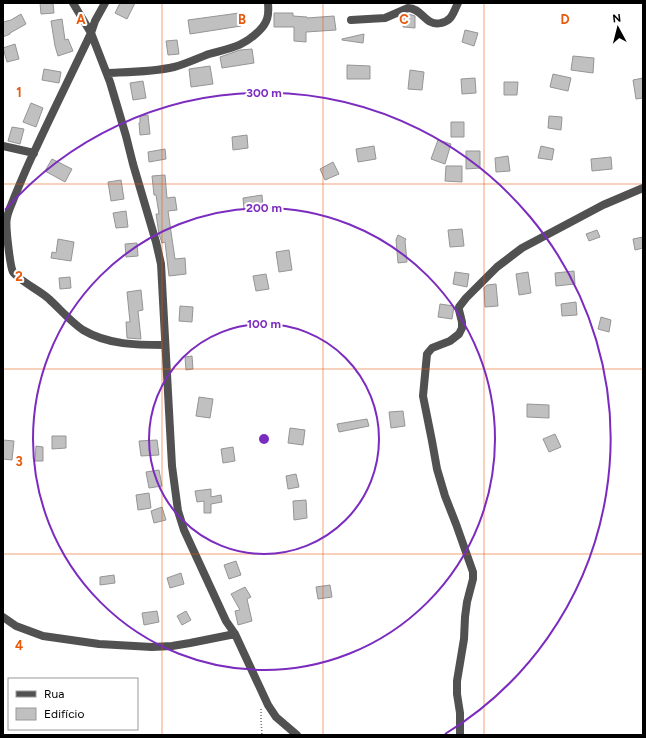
<svg xmlns="http://www.w3.org/2000/svg" width="646" height="738" viewBox="0 0 646 738" font-family="Figtree,sans-serif">
<rect width="100%" height="100%" fill="#fff"/>
<path fill="#c0c0c0" stroke="#959595" d="M40 3H53L54 13 41 14Z
M120 3H135L127 19 115 13Z
M239 13 241 26 190 34 188 20Z
M274 13H293V16L307 17V18L334 16 336 30 306 32V42L294 41V27H274Z
M21 14 26 24 10 33V34L3 37V22L11 20Z
M407 14 412 15 415 16V28L403 27 404 16Z
M62 19 65 40 68 39 73 51 58 56 55 46 51 21Z
M465 30 478 33 474 46 462 42Z
M364 34 363 43 342 40V39Z
M177 40 179 54 168 55 166 41Z
M15 44 19 59 7 62 3 48Z
M252 49 254 63 222 68 220 57 240 50Z
M573 56 594 58 593 73 571 70Z
M347 65 370 66V79H347Z
M210 66 213 84 191 87 189 69Z
M44 69 61 72 59 83 42 80Z
M410 70 424 72 422 90 408 89Z
M553 74 571 78 568 91 550 87Z
M475 78 476 93 462 94 461 79Z
M643 78V98L636 99 633 80Z
M143 81 146 98 133 100 130 83Z
M504 82H518L517 95H504Z
M31 103 43 108 36 127 23 122Z
M148 115 150 134 140 135 139 123H140V116Z
M549 116 562 117 561 130 548 128Z
M451 122H464V137H451Z
M12 127 24 129 20 144 8 141Z
M247 135 248 148 233 150 232 137Z
M438 140 451 144 445 164 431 159Z
M374 146 376 159 358 162 356 149Z
M541 146 554 149 552 160 538 158Z
M165 149 166 159 149 162 148 152Z
M466 151H480V168L466 169Z
M508 156 510 171 496 172 495 158Z
M611 157 612 169 592 171 591 159Z
M52 159 72 169 65 182 45 171Z
M333 162 339 174 325 180 320 169Z
M446 166H462V182L445 181Z
M165 175 167 198 175 197 177 210 168 211 175 259 185 258 186 274 169 276 165 242 162 243 159 234 156 214H159L156 195H154L152 176Z
M121 180 124 199 111 201 108 182Z
M262 195 263 207 244 209 243 198Z
M126 211 128 227 116 228 113 213Z
M462 229 464 246 450 247 448 230Z
M597 230 600 237 589 241 586 234Z
M398 235 406 239 405 241 407 262 398 263 396 240Z
M643 237V248L635 250 633 239Z
M58 239 74 242 71 261 51 258 52 252 56 253Z
M137 243 138 256 126 257 125 244Z
M289 250 292 270 279 272 276 252Z
M574 271 575 284 556 286 555 273Z
M455 272 469 274 467 287 453 284Z
M528 272 531 293 519 295 516 274Z
M266 274 269 289 256 291 253 276Z
M70 277 71 288 60 289 59 278Z
M496 284 498 306 485 307 484 288 487 285Z
M141 290 143 310 138 311 141 339 127 338 126 322H130L127 292Z
M576 302 577 315 562 316 561 304Z
M440 304 454 306 452 319 438 317Z
M180 306 193 307 192 322 179 321Z
M601 317 611 320 609 332 598 329Z
M192 356 193 369 186 370 185 357Z
M199 397 213 399 210 418 196 416Z
M527 404 549 405V418L527 417Z
M403 411 405 426 391 428 389 412Z
M367 419 369 426 339 432 337 424Z
M290 428 305 430 303 445 288 443Z
M555 434 561 447 549 452 543 439Z
M52 436H66V448L52 449Z
M3 440 14 441 12 460 3 459Z
M157 440 159 455 141 456 139 441Z
M36 446 43 447V461H35Z
M233 447 235 461 223 463 221 449Z
M159 470 162 486 149 488 146 472Z
M296 474 299 487 288 489 286 476Z
M211 489V497L221 495 222 502 211 504V513H204V501L197 502 195 491Z
M149 493 151 508 138 510 136 495Z
M306 500 307 518 294 520 293 501Z
M162 507 166 520 154 523 151 511Z
M236 561 241 575 229 579 224 565Z
M181 573 184 584 170 588 167 578Z
M114 575 115 583 100 585V577Z
M330 585 332 597 318 599 316 587Z
M245 587 251 597 247 599 252 621 238 625 235 611 240 610 231 594Z
M157 611 159 622 144 625 142 613Z
M186 611 191 620 182 625 177 616Z"/>
<g fill="none" stroke-linecap="round" stroke-linejoin="round">
<path stroke="#737373" stroke-width="1.5" stroke-dasharray="1 2" stroke-linecap="butt" d="M261 709V720L262 735"/>
<path stroke="#515151" stroke-width="8" d="M73 3 91 33 110 82 126 136 133 164 156 242 161 264 172 466 178 511 184 530 226 621 235 634 268 705 276 717 297 735
M105 3 95 21 91 33C73 71 54 109 36 148 28 164 21 181 14 198 12 204 8 211 7 218 5 224 10 266 13 272 18 280 41 291 49 299 60 309 71 322 83 330 108 345 137 345 165 345
M351 20 385 18 408 8C422 8 426 27 441 23 452 21 453 13 458 3
M107 73C129 72 153 72 174 67 186 64 198 58 209 54 230 48 243 47 259 31 268 22 269 15 268 3
M3 146 34 153
M3 617 16 626 43 636 99 644 152 647 172 646 190 643 235 634
M460 735V713L457 694V681L464 639 465 617 467 602 473 579V572L456 524 445 496 437 469 432 441 423 396 427 354 432 348 450 341 459 334 462 328V322L459 310V307L466 298 497 267 522 248 603 205 643 188"/>
</g>
<path fill="none" stroke="#e8590c" stroke-width="1" stroke-opacity="0.55" d="M162 3V735M323 3V735M484 3V735M3 184H643M3 369H643M3 554H643"/>
<g fill="none" stroke="#7b2cbf" stroke-width="2">
<circle cx="264" cy="439" r="115"/>
<circle cx="264" cy="439" r="231"/>
<path d="M5 210A346 346 0 1 1 445 734"/>
</g>
<g font-size="13" text-anchor="middle" font-weight="bold" fill="#e8590c" stroke="#fff" stroke-width="4" stroke-linejoin="round" paint-order="stroke">
<text x="81" y="24">A</text>
<text x="242" y="24">B</text>
<text x="404" y="24">C</text>
<text x="565" y="24">D</text>
<text x="19" y="97">1</text>
<text x="19" y="281">2</text>
<text x="19" y="466">3</text>
<text x="19" y="650">4</text>
</g>
<circle cx="264" cy="439" r="6" fill="#7b2cbf" stroke="#fff" stroke-width="2"/>
<g font-size="12" text-anchor="middle" font-weight="bold" fill="#7b2cbf" stroke="#fff" stroke-width="4" stroke-linejoin="round" paint-order="stroke">
<text x="264" y="97">300 m</text>
<text x="264" y="212">200 m</text>
<text x="264" y="328">100 m</text>
</g>
<rect width="646" height="738" fill="none" stroke="#000000" stroke-width="8"/>
<rect x="8" y="678" width="130" height="52" fill="#ffffff" stroke="#999999"/>
<rect x="16" y="691" width="20" height="6" fill="#515151" stroke="#999999"/>
<text x="44" y="698" font-size="12" fill="#000000">Rua</text>
<rect x="16" y="708" width="20" height="12" fill="#c0c0c0" stroke="#999999"/>
<text x="44" y="718" font-size="12" fill="#000000">Edifício</text>
<g transform="translate(618 28) rotate(353)" stroke="#ffffff" stroke-width="3" paint-order="stroke">
<path d="M0-3L7 15L0 10L-7 15Z" fill="#000000"/>
<text y="-6" font-size="11" font-weight="bold" text-anchor="middle" fill="#000000">N</text>
</g>
</svg>
